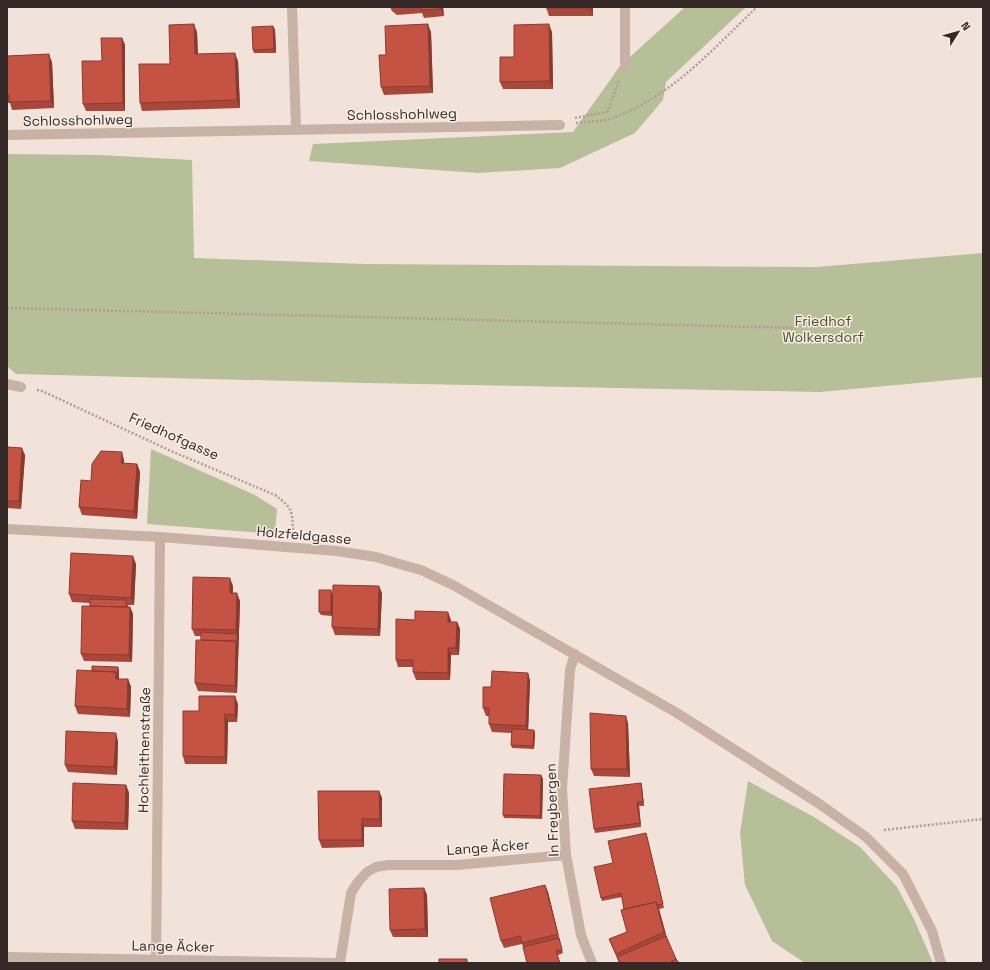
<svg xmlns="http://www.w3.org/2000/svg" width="990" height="970" viewBox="0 0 990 970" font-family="'Space Grotesk',sans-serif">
<rect width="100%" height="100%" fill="#f1e3d9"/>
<path fill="#b7bf99" d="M685 7H746L666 82 663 100 635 133 560 168 478 173 309 161 313 144 573 132 620 66Z
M7 154 100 155 192 160 194 258 365 264 817 267 983 253V377L820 392 366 383 16 374 7 366Z
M151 449 255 495 277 509 275 534 147 524Z
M748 781 814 817 860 847 897 887 914 919 933 963H805L772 941 745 885 740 833Z"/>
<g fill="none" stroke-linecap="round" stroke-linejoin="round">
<path stroke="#b49b90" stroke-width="2.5" stroke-dasharray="2 2" stroke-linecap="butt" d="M575 118 607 112 619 81
M576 123C588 121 604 122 615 117 672 96 714 48 757 7
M7 308 796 328
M37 390 42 391 171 451 275 495C292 508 292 509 293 531
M884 830 983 819"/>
<path stroke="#c8b1a5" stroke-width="10" d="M292 7 296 129
M625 67V7
M7 135 560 125
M7 384 21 387
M7 529 160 537 337 551 376 557 403 565 421 570 453 585 677 713 818 803 866 837 903 874 932 931 941 963
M575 654 570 670 562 789 566 855 581 935 592 963
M7 957 338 963
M156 963 160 537
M340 963 351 893 358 882 367 872 376 867 389 865H457L566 855"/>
</g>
<path fill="#a9473a" d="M390 7H443L444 16 424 18 422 13 397 15 392 11Z
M546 7H593V16H549Z
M273 26 275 30 276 53H254L253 50Z
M197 32 198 54 238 61 240 108 142 111 140 103 170 64Z
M431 32 433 93 384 95 381 87 386 55Z
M552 32 553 89H503L500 82 514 57Z
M122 38 125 45V111H86L83 104 102 61Z
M7 56 52 62 54 108 12 110 10 103H7Z
M7 447 25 455 21 509 7 508Z
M124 460V464H137L140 472 137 519 82 515 79 507 91 481Z
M136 564 134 605H128V607H130L133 614 132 662 84 661 81 654 90 603 72 602 69 594Z
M233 586V593L240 601 237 693 198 691 195 683 201 636H195L192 629Z
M331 590 332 594 382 593 380 636 335 635 332 627V616L321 615 319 612Z
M415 620H451V622H457L460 629 459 655H451L450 680H416L413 672V667H398L396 660Z
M92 671H119V679H128L131 687 130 717 78 714 75 706Z
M528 673 530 681 528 730H534L535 734 534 749 512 748 511 745 512 733 492 732 489 724V716H486L483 708 491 687Z
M238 704 237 722H228L227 764H185L183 756 199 711Z
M628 723 630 777 594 776 591 769Z
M118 741 117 775 68 772 65 765Z
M541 775 543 779 542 819 504 818 503 815Z
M641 783 642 787 644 806H639L641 827 595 833 594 829Z
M126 785 129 793 128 830 75 829 72 821Z
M379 791 382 798V827H364V847L322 848 319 840Z
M646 833 664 908 659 909 667 938 676 959 679 963H619L609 939 627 932 624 909 622 897 602 901 601 898 613 863Z
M545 885 548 892 563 953 558 955 523 947 522 944 504 948 501 941Z
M424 888 427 895 428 937H393L390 930Z"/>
<path fill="#893a30" d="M441 7H443L444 16 441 9Z
M590 7H593V16L590 8Z
M194 24 197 32 198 62 195 54Z
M428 24 431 32 433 93 430 86Z
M549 24 552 32 553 89 550 81Z
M273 26 275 30 276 53 274 49Z
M122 38 125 45V111L123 103Z
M235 53 238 61 240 108 237 100Z
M49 54 52 62 54 108 51 101Z
M22 448 25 455 21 509 19 501Z
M122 452 124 460V471L121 463Z
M137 464 140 472 137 519 134 511Z
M133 556 136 564 134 605 131 598Z
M230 578 233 586 232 601 230 593Z
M379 586 382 593 380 636 378 629Z
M331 590 332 594V616L331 612Z
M237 593 240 601 237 693 235 686 236 641 237 634 236 630Z
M130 607 133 614 132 662 129 655Z
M448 612 451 620V629L448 622Z
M457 622 460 629 459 655 456 648Z
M448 648 451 655 450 680 448 673Z
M118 667 119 671V686L116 679V672Z
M528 673 530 681 528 734 526 726Z
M128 679 131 687 130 717 127 709Z
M235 696 238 704 237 722 235 715Z
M225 714 228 722 227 764 225 757Z
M626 716 628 723 630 777 627 769Z
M534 730 535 734 534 749 533 746Z
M116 733 118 741 117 775 114 767Z
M541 775 543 779 542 819 540 816Z
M641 783 642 787 644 806 643 802Z
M126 785 129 793 128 830 125 823Z
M379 791 382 798V827L380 819Z
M637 802 639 806 641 827 640 823Z
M362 819 364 827V847L362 840Z
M646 833 647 836 664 908 663 904Z
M545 885 548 892 560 942 558 934Z
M424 888 427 895 428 937 425 929Z
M656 902 659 909 667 939 664 932Z"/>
<path fill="#c45344" stroke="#893a30" d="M421 7H441V9L421 10Z
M546 7H590V8H546Z
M194 24 195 54 235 53 237 100 140 103 139 64H170L169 25Z
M428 24 430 86 381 87 379 55H386L385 26Z
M549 24 550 81 500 82V57H514V25Z
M273 26 274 49 253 50 252 27Z
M101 38H122L123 103 83 104 82 61H102Z
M49 54 51 101 9 102V95H7V56Z
M7 447 22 448 19 501H7Z
M101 451 122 452 121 463 137 464 134 511 79 507 81 480 91 481 92 464Z
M71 553 133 556 131 598 69 594Z
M193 577 230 578V593H237L236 630 192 629Z
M333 585 379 586 378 629 332 627Z
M319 590H331V612H319Z
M90 599 126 600V607L90 606Z
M82 606 130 607 129 655 81 654Z
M415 611 448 612V622H457L456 648H448V673L413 672V660H396V619L415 620Z
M201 632 237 634V645L236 641 201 640Z
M196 640 236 641 235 686 195 683Z
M92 666 118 667V676L116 672 92 671Z
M77 670 116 672V679H128L127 709 75 706Z
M492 671 528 673 526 726 489 724V708H483V687H491Z
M199 696H235V715L225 714V757L183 756V711H199Z
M590 713 626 716 627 769H591Z
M512 729 534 730 533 746 511 745Z
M66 731 116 733 114 767 65 765Z
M504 774 541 775 540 816 503 815Z
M73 783 126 785 125 823 72 821Z
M641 783 643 802H637L640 823 594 829 589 789Z
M318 791H379L380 819H362V840H319Z
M646 833 663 904 657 905 656 902 624 909 621 893 601 898 594 867 613 863 608 841Z
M545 885 558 934 522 943 520 936 501 941 490 898Z
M424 888 425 929 390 930 389 889Z
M656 902 664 932 616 954 609 939 627 932 621 910Z
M666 936 676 959 670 963H620L617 957Z
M559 938 562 950 556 951 560 963H527L523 947Z
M439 959H467V963H439Z
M676 959 679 963H670Z"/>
<g text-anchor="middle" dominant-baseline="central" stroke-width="3" stroke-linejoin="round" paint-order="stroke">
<g font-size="14" fill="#342926" stroke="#f9ede5">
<text transform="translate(402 114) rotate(-1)">Schlosshohlweg</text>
<text transform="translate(78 120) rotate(-1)">Schlosshohlweg</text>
<text transform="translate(174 436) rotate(24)">Friedhofgasse</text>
<text transform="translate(304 535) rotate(5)">Holzfeldgasse</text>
<text transform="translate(144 750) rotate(-89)">Hochleithenstraße</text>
<text transform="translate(552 810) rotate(-92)">In Freybergen</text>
<text transform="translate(488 847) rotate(-4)">Lange Äcker</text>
<text transform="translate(173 946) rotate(1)">Lange Äcker</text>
</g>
<g font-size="14" fill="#49522b" stroke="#f9ede5">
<text x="823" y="321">Friedhof<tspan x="823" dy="16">Wolkersdorf</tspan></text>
</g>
</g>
<rect width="990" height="970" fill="none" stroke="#342926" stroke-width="16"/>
<g transform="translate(958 32) rotate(53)" stroke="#f9ede5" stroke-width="3" paint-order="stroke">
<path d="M0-3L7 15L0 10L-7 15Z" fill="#342926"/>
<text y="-6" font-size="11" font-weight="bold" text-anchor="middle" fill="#342926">N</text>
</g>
</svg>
